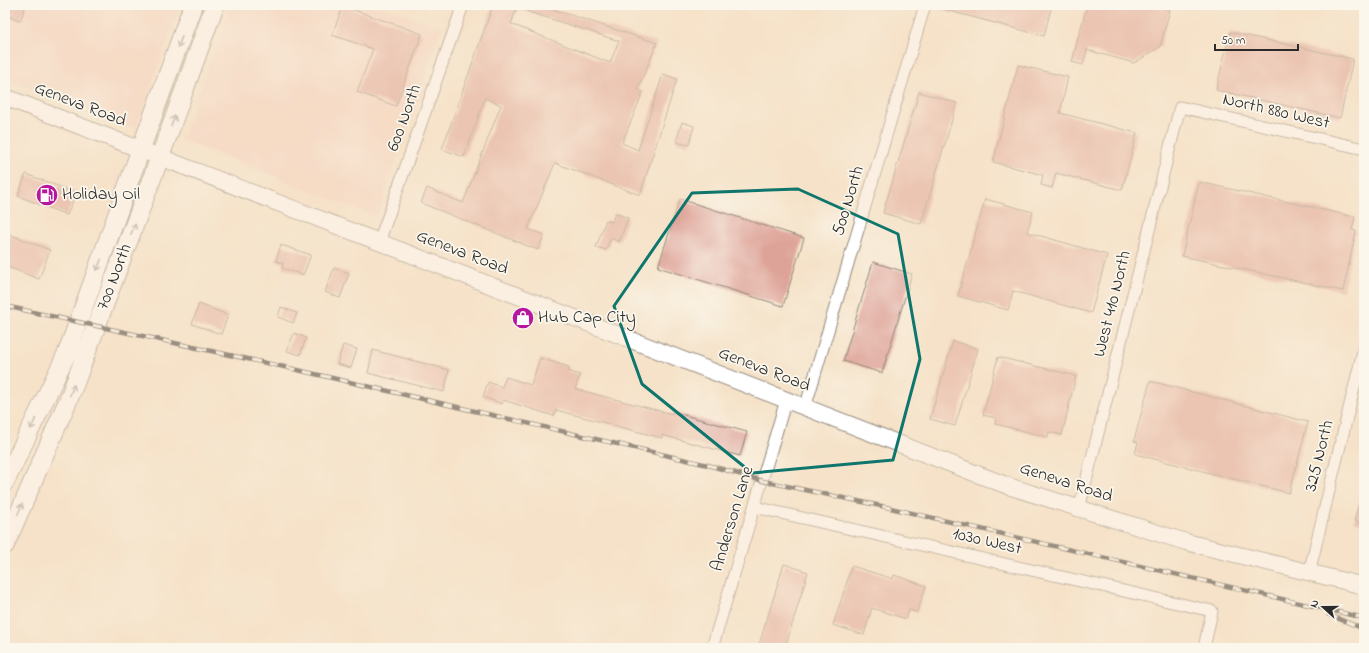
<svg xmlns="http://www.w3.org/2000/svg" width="1369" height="653" viewBox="0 0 1369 653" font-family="'Indie Flower',sans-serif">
<rect width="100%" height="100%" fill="#fbf7ec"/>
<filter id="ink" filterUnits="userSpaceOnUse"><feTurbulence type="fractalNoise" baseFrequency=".025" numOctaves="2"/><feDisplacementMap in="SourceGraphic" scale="8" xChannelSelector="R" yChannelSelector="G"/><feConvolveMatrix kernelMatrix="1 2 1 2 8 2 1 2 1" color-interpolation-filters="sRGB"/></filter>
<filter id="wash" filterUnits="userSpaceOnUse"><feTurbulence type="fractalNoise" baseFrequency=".012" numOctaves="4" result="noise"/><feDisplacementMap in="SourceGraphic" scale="16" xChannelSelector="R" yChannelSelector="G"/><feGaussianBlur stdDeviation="0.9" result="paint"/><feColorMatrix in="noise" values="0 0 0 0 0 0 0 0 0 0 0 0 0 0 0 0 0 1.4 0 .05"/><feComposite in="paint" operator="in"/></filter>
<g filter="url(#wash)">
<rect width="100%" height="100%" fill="#f5e2c8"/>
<path fill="#f5d2c2" d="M5 5H181L136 129 5 78Z
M231 5H377L442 27 377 217 181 140Z"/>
<g id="blocks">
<path fill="#dea398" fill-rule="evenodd" d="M5 5H26L20 21 5 15Z
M493 5H540L657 43 638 89 643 92 622 143 638 150 663 74 677 79 640 195 555 163 528 229 544 235 538 250 421 203 427 188 463 203 501 105 485 98 464 157 442 149ZM517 8 619 41 610 63 511 24Z
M938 5H1052L1044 36 938 8Z
M1087 5H1152L1170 10 1160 47 1134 63 1087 50 1083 65 1072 62Z
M343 6 422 34 396 106 357 92 373 49 332 35Z
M1230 32 1353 59 1340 118 1216 90Z
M1018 65 1068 77 1060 113 1137 133 1122 190 1056 173 1052 188 1041 185 1043 175 993 162Z
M919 92 957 103 921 224 883 213Z
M682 122 694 126 689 145 676 142Z
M26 174 76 193 67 215 18 196Z
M1199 182 1355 217 1352 230 1356 231 1343 291 1182 256Z
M680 199 804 238 783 306 658 267Z
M985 199 1033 212 1027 232 1107 255 1091 313 1013 291 1008 310 958 296Z
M615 213 628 218 619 242 611 238 606 250 596 247 606 220 612 222Z
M9 234 50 250 39 279 5 266V244Z
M281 245 311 255 303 275 282 268 283 263 276 261Z
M873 262 912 274 882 373 843 361Z
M334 268 349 273 340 298 325 292Z
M199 304 228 315 221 334 192 324Z
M281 307 297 313 293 323 278 317Z
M294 333 306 338 300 355 287 351Z
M953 341 978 349 955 426 930 419Z
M343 345 357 349 351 368 337 364Z
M373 350 449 370 444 392 368 373Z
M998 357 1076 376 1062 435 1049 432 1048 437 995 424 996 418 983 415Z
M540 358 569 367 568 371 580 375 575 389 672 414 673 412 747 432 740 456 662 435V438L556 410 554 416 503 400 502 404 483 397 488 382 502 387 506 377 531 385Z
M1150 381 1308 422 1289 493 1135 454 1138 442 1134 441Z
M1362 494H1364V524L1354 521Z
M784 564 808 572 785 648H758Z
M852 566 893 579 894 575 926 586 917 612 909 610 906 619 872 608 864 635 833 625Z"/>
</g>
</g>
<g filter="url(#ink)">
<use href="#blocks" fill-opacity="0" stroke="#90867a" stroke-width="1"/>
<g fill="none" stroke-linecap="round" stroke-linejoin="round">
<g stroke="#90867a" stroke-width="13">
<path id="minor" d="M379 242 463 5
M805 408 925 5
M754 507 1212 611 1204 648
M1079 509 1180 107 1364 149
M1309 573 1364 347
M712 648 786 400"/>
</g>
<g stroke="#90867a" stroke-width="18">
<path id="secondary" d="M5 97 1008 486 1186 542 1364 586"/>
</g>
<g stroke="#90867a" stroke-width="20">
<path id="primary" d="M5 482 67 353 193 5
M5 545 70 396 160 157 215 5"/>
</g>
<use href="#minor" stroke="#fff" stroke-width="11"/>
<use href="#secondary" stroke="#fff" stroke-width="16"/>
<use href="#primary" stroke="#fff" stroke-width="18"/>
<g stroke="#2b2b2b" stroke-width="4.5">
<path id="rail" d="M5 306 289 368 708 465 763 481 886 507 1364 618
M1329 615 1364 629"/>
</g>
<use href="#rail" stroke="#fbf7ec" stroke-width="3" stroke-dasharray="9" stroke-linecap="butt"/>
</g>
<defs><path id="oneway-shaft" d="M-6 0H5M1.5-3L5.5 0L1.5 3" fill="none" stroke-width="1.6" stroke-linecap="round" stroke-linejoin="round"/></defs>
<g stroke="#a0a0a0">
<use href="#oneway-shaft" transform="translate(180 42) rotate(110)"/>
<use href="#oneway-shaft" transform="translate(173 121) rotate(-70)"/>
<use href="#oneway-shaft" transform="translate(133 229) rotate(-69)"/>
<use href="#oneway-shaft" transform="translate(99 265) rotate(111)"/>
<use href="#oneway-shaft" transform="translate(72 390) rotate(-69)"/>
<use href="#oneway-shaft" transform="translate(33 424) rotate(116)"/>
<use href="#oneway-shaft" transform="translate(20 509) rotate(-67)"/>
</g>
</g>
<path d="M0 0H1369V653H0ZM798 189 898 234 920 359 893 460 752 473 642 384 614 306 692 193Z" fill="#f5e2c8" fill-opacity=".55" fill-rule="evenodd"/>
<path fill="none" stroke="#0f766e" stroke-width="3" stroke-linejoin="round" d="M798 189 898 234 920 359 893 460 752 473 642 384 614 306 692 193Z"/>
<defs>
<g id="fuel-disc" transform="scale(1.15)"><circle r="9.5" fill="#b5179e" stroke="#fbf7ec"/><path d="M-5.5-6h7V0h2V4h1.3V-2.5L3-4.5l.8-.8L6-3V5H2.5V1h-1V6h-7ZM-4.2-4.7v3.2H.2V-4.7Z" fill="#fff"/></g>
<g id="shop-disc" transform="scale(1.15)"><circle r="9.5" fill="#b5179e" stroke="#fbf7ec"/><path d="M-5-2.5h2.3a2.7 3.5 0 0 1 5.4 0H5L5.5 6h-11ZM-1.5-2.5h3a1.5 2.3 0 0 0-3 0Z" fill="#fff"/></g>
</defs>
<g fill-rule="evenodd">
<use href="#fuel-disc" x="47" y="195"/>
<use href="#shop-disc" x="523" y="318"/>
</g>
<g text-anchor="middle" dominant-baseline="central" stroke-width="3.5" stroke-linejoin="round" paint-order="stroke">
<g font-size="18" fill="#2b2b2b" stroke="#fbf7ec">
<text transform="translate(80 105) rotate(21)">Geneva Road</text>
<text transform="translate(1276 112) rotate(13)">North 880 West</text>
<text transform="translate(405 118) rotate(-70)">600 North</text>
<text transform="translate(849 201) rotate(-73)">500 North</text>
<text transform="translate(462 253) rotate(21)">Geneva Road</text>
<text transform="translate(115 277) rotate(-69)">700 North</text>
<text transform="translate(1113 304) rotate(-76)">West 410 North</text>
<text transform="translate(764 370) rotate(21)">Geneva Road</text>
<text transform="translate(1320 456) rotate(-76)">325 North</text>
<text transform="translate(1066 483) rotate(18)">Geneva Road</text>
<text transform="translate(733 519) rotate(-73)">Anderson Lane</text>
<text transform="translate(987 542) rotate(13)">1030 West</text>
</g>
<g font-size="18" fill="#2b2b2b" stroke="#fbf7ec" text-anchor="start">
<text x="62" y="195">Holiday Oil</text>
<text x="538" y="318">Hub Cap City</text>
</g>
</g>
<rect width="1369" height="653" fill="none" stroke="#fbf7ec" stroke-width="20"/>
<g transform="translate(1323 607) rotate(291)" stroke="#fbf7ec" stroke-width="3" paint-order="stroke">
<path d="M0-3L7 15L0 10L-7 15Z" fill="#2b2b2b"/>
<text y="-6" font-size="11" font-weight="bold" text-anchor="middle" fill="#2b2b2b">N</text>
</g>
<path d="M1215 44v6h83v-6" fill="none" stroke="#2b2b2b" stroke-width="2"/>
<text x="1221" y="44" font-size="12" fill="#2b2b2b" stroke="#fbf7ec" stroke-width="3" paint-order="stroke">50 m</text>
</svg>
